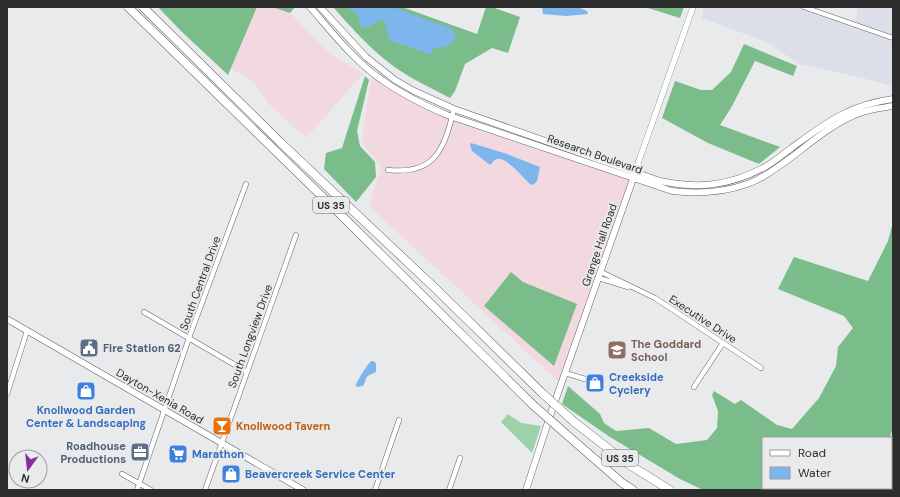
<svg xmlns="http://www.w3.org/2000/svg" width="900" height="497" viewBox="0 0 900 497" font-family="'DM Sans',sans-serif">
<rect width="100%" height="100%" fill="#e9eaec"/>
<path fill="#f2d8df" d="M257 7H272L290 13 328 52 363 74 306 138 269 104 254 82 231 68Z
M373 73 416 101 633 178 561 384 369 206 381 167 362 143 368 97Z"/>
<path fill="#dcdee8" d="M704 7H808L855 23 858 7H893V86L859 77 799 64 767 42 702 18Z"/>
<path fill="#9cd2a8" d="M508 414 521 423 541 426 532 453 501 422Z"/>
<path fill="#7abc8a" d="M158 7H257L228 75 181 31Z
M272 7H295L290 13Z
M333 7H402L477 34 486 7H492L520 17 508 53 492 48 465 64 455 91 450 98C427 86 403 75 383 58 365 43 349 25 333 7Z
M645 7H684L680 18Z
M744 44 797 66 793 76 755 61 731 108 720 125 780 147 759 164 708 143 662 118 675 81 701 90H712L731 72Z
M365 76 369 80 357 131 360 146 375 162 376 177 356 202 324 169 326 153 342 148Z
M893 222V426L890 438H763V488H857L854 490H703L680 479 610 437 562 404 568 386 600 414 604 423 616 431 649 428 676 444 707 440 717 428 718 411 712 395 714 391 735 404 741 400 777 425 792 429 819 398 836 366 838 347 853 328 844 316 778 289 794 257 868 281 888 241Z
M511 272 523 282 577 304 554 366 484 306Z"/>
<path fill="#7cb6ec" d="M346 7H392L452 29 456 35C453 47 443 47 432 49V55L389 40 386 27 382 19 368 27 361 28 358 14Z
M542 7H578L587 11 588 14 566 16 543 14Z
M471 143 504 153 540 167 537 181 533 185 530 184C523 178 509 160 500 159 496 158 493 162 490 165L472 151 470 145Z
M371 361H373L376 363V372C362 378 369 376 363 386L357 387 356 385C356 382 368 364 371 361Z"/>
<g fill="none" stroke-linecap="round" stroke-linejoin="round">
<g stroke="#636466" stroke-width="5.5">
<path id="minor" d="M804 7 893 38
M388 170C435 175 444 150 454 109
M601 272 655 298 761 368
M599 278 628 287
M144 312 247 372
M565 373 585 379
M694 387 723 343
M7 394 27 331
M122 474 151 490
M137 490 190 335 246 184
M205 490 296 235
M375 490 399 420
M449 490 460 458"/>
</g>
<g stroke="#636466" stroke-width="6">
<path id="tertiary" d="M635 172 693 7"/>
</g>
<g stroke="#636466" stroke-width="7">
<path id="secondary" d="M310 7C332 32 354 61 382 80 403 95 424 105 447 115L672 191C698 194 722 193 747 184 762 179 775 169 789 159 809 144 836 121 860 113 871 109 882 108 893 106
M320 7 366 57 395 80 414 91 454 109 660 181C697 189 729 186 763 168 773 163 782 155 790 149 826 123 848 105 893 99
M7 319 303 490
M526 490 552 410 634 176"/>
</g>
<g stroke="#636466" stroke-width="9">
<path id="motorway" d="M128 7 337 211 533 405
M143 7 280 142 436 289 541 392
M573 421 628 464 670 490
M566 434 621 482 633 490
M891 468 893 464
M872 490 874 488"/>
</g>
<use href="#minor" stroke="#fff" stroke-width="4.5"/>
<use href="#tertiary" stroke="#fff" stroke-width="5.5"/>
<use href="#secondary" stroke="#fff" stroke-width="6"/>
<use href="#motorway" stroke="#fff" stroke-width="8"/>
<g stroke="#636466" stroke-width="9" stroke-linecap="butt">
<path id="motorway-bridge" d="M541 392 573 421
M533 405 566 434"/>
</g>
<use href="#motorway-bridge" stroke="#fff" stroke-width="8"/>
</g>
<defs>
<g id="civic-square" transform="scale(1)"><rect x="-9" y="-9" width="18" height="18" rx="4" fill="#5c6f8a" stroke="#e9eaec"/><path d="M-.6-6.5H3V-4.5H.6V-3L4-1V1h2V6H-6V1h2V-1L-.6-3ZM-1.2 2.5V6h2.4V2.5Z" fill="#fff"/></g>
<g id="school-square" transform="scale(1)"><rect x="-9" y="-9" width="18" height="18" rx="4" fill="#8d6e63" stroke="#e9eaec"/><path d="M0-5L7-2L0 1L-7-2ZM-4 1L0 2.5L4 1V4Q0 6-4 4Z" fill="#fff"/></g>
<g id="shop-square" transform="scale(1)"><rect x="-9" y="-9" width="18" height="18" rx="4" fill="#3f7fe0" stroke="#e9eaec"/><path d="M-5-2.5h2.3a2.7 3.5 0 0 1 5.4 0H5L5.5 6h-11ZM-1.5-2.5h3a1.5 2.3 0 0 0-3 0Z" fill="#fff"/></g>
<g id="bar-square" transform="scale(1)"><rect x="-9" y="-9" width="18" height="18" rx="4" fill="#e8710a" stroke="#e9eaec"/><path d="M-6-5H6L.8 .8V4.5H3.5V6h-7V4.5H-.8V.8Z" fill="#fff"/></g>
<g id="office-square" transform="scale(1)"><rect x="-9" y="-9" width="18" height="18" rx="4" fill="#5c6f8a" stroke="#e9eaec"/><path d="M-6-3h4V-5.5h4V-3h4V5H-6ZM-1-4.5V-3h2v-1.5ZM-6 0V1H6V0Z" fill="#fff"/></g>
<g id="supermarket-square" transform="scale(1)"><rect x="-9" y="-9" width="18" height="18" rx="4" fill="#3f7fe0" stroke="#e9eaec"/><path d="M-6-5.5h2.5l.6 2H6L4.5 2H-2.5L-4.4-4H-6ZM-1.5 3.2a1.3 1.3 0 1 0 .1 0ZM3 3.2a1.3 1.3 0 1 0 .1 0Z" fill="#fff"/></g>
</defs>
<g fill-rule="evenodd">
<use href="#civic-square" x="89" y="348"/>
<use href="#school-square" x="617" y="350"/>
<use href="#shop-square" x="595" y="383"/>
<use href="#shop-square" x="86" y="391"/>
<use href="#bar-square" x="222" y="426"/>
<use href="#office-square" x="140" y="452"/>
<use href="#supermarket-square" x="178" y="454"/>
<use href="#shop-square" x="231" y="474"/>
</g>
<g text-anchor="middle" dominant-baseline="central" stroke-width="4" stroke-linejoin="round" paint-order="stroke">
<g fill="#e9eaec" stroke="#656667" stroke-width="1">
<rect x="313" y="197" width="36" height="16" rx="3"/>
<rect x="602" y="450" width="36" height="16" rx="3"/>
</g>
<g font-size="10" font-weight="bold" fill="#2d2d2e">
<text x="331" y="205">US 35</text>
<text x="620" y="458">US 35</text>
</g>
<g font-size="11" fill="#2d2d2e" stroke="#e9eaec">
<text transform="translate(595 154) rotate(19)">Research Boulevard</text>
<text transform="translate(599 245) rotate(-71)">Grange Hall Road</text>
<text transform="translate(200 283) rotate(-70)">South Central Drive</text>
<text transform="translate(703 319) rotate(33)">Executive Drive</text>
<text transform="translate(250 336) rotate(-70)">South Longview Drive</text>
<text transform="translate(160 396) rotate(30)">Dayton-Xenia Road</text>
</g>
<g font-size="11" font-weight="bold" fill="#785e54" stroke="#e9eaec" text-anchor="start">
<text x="631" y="344">The Goddard<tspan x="631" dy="13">School</tspan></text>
</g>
<g font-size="11" font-weight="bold" fill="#4e5e75" stroke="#e9eaec" text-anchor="start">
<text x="103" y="348">Fire Station 62</text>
<text x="126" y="446" text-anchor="end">Roadhouse<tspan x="126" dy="13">Productions</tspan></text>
</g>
<g font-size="11" font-weight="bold" fill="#366cbe" stroke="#e9eaec" text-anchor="start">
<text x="609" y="377">Creekside<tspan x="609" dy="13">Cyclery</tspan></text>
<text x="86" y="410" text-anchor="middle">Knollwood Garden<tspan x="86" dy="13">Center &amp; Landscaping</tspan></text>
<text x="192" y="454">Marathon</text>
<text x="245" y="474">Beavercreek Service Center</text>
</g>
<g font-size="11" font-weight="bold" fill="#c56008" stroke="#e9eaec" text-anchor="start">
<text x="236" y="426">Knollwood Tavern</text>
</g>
</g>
<rect width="900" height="497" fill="none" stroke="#2d2d2e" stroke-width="16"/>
<rect x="762" y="437" width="130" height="52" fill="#e9eaec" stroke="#9e9ea0"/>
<rect x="770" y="450" width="20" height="6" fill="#ffffff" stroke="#9e9ea0"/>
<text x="798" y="457" font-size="12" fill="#2d2d2e">Road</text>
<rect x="770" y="467" width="20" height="12" fill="#7cb6ec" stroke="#9e9ea0"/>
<text x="798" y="477" font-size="12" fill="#2d2d2e">Water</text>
<g transform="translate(28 469) rotate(195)"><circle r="19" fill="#e9eaec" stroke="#9e9ea0"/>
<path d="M0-3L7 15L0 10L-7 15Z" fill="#882d99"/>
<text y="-6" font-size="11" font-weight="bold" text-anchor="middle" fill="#2d2d2e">N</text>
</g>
</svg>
